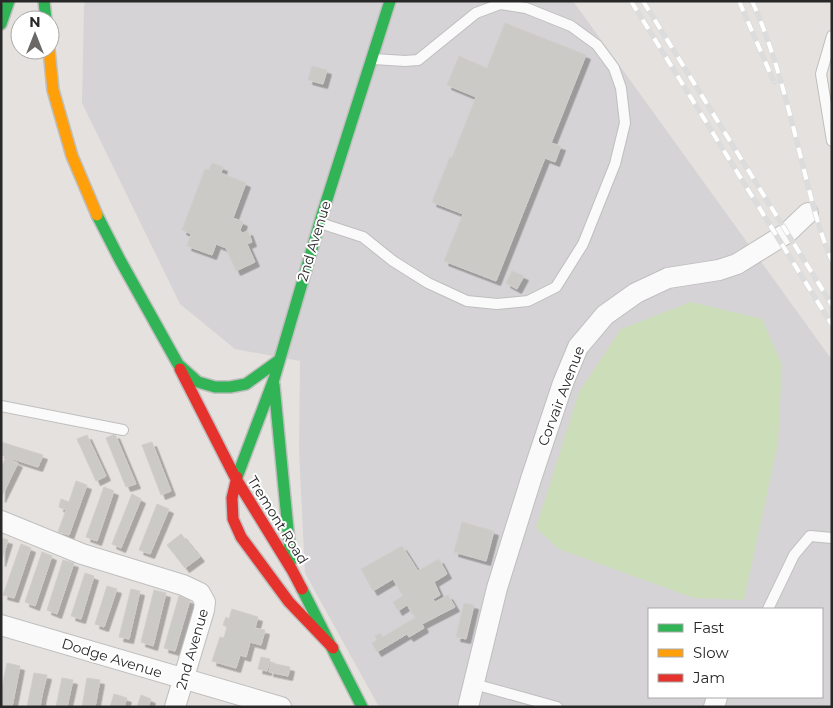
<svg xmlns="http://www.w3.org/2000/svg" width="833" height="708" viewBox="0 0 833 708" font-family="Montserrat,sans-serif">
<defs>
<filter id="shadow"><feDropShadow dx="4.5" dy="4.5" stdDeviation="0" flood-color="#0004"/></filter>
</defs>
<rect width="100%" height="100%" fill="#e5e1de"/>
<path fill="#d5d3d5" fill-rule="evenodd" d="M85 1H573L832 360V707H379L305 573 299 450 300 361 235 349 180 304 82 103 84 6ZM649 609H822V697H649Z"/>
<path fill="#ccddba" d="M691 302 762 319 782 365 778 443 744 600 694 598 559 549 536 528 579 392 621 329Z"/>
<path fill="#cccac7" stroke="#d0cdca" filter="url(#shadow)" d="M505 23 586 55 551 143 561 146 555 162 545 158 496 281 444 261 463 214 432 202 450 157 452 158 476 97 447 85 459 56 487 68Z
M312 66 327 70 323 84 308 80Z
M212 163 223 167 221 173 246 183 233 218 243 222 240 230 242 233 248 231 252 242 247 244 255 262 236 271 226 248 216 244 212 255 187 246 191 234 182 230 205 169 209 170Z
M512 271 524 276 517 289 506 283Z
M115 434 136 484 126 487 106 438Z
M87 435 106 476 96 481 77 439Z
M1 442 43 455 38 467 1 455Z
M152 442 171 491 161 495 142 445Z
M6 458 18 463 1 498V467Z
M76 481 87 485 69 535 58 532 66 510 59 507 61 499 69 502Z
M104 487 114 491 97 541 86 537Z
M132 494 141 499 121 548 112 544Z
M157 504 169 509 150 554 139 550Z
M462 522 494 531 486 561 454 552Z
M181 534 200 557 185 568 167 545Z
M1 538 8 540 1 562Z
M21 544 31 548 14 598 3 595Z
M402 546 418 571 439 559 447 574 434 582 440 595 433 599 435 602 448 595 455 607 422 624 424 628 409 637 407 634 377 652 372 643 377 640 375 636 380 633 383 637 416 617 414 614 413 615 407 605 398 611 393 602 403 596 393 579 373 591 361 569Z
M42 552 52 556 35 606 25 602Z
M63 560 74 563 57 614 47 610Z
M85 573 94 576 81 619 71 616Z
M107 586 117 589 104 627 95 624Z
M131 589 140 591 129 639 119 637Z
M154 590 166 593 153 646 141 642Z
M179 596 190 600 175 651 164 648Z
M464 603 474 605 466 639 456 637Z
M232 609 258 617 255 628 265 630 261 645 250 642 246 657 240 655 236 668 212 661 220 637 224 638 227 627 223 625 226 617 229 619Z
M261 657 270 659 267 671 258 669Z
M7 663 20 666 12 707H1V692Z
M271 663 290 667 288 676 269 672Z
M34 673 47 675 42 695 40 707H27Z
M62 678 73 680 67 707H56Z
M87 678 100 680 95 707H82Z
M114 694 127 698 124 707H110Z
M141 695 151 699 148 707H137Z"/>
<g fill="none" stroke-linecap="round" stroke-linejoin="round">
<g stroke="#bfbfbf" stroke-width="12">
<path id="lane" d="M832 36 821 74 832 141
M320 223 363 237 393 261 428 283 467 301 497 304 528 301 556 287 583 244 615 164 625 123 621 88 614 68 597 45 571 26 526 8 500 4 476 13 418 60 405 61 374 59
M1 406 123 430
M768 609 794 555 810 536 832 538
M474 684 557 707"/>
</g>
<g stroke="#bfbfbf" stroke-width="22">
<path id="street" d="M1 521 82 554 183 585 200 593 205 602 204 610 175 707
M1 625 281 707
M468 707 497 588 532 476 563 383 578 347 605 315 636 293 668 278 719 270 737 264 787 233 808 213
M714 707 717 697"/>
</g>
<g stroke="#bfbfbf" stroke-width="14">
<path id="fast" d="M44 1 46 20
M1 24 9 1
M97 215 120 260 178 364 198 382 215 387H230L246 384 278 361
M274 385 291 561
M237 477 274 379 322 215 390 1
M302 589 362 707"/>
</g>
<g stroke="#bfbfbf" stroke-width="14">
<path id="slow" d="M49 50 53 90 72 156 97 215"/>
</g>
<g stroke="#bfbfbf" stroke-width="14">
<path id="jam" d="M180 369 236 479
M237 477 232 498 233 519 241 537 289 602 333 648
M236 479 292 570 302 589"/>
</g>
<use href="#lane" stroke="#fbfafa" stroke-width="10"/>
<use href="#street" stroke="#fbfafa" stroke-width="20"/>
<use href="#fast" stroke="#30b455" stroke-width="11"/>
<use href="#slow" stroke="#ff9f0a" stroke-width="11"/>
<use href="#jam" stroke="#e5322d" stroke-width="11"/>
<g stroke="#dcdcdd" stroke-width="5.5">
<path id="rail" d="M631 1 832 325
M643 1 832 305
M739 1 774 82
M752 1C776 54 789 111 803 166 811 198 819 231 832 261"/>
</g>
<use href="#rail" stroke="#fff" stroke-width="4" stroke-dasharray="11" stroke-linecap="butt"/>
</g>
<g text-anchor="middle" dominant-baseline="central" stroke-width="4" stroke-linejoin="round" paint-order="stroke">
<g font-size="14" fill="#282828" stroke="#fff">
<text transform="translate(314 241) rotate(-73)">2nd Avenue</text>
<text transform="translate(561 396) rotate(-69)">Corvair Avenue</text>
<text transform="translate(278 520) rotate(58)">Tremont Road</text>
<text transform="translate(192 649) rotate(-74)">2nd Avenue</text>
<text transform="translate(112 658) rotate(17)">Dodge Avenue</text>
</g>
</g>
<rect width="833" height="708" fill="none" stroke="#282828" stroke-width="5"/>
<rect x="648" y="608" width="175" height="90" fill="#ffffff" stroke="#a9a9a9"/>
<rect x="658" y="624" width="25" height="8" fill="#30b455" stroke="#a9a9a9"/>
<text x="693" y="633" font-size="15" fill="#282828">Fast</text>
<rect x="658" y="649" width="25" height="8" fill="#ff9f0a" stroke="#a9a9a9"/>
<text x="693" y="658" font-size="15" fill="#282828">Slow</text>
<rect x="658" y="674" width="25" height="8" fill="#e5322d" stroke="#a9a9a9"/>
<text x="693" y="683" font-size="15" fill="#282828">Jam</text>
<g transform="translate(35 35)"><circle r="24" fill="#ffffff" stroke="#a9a9a9"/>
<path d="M0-4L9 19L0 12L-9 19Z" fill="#6a6968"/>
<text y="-8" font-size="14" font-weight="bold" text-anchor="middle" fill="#282828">N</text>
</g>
</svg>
